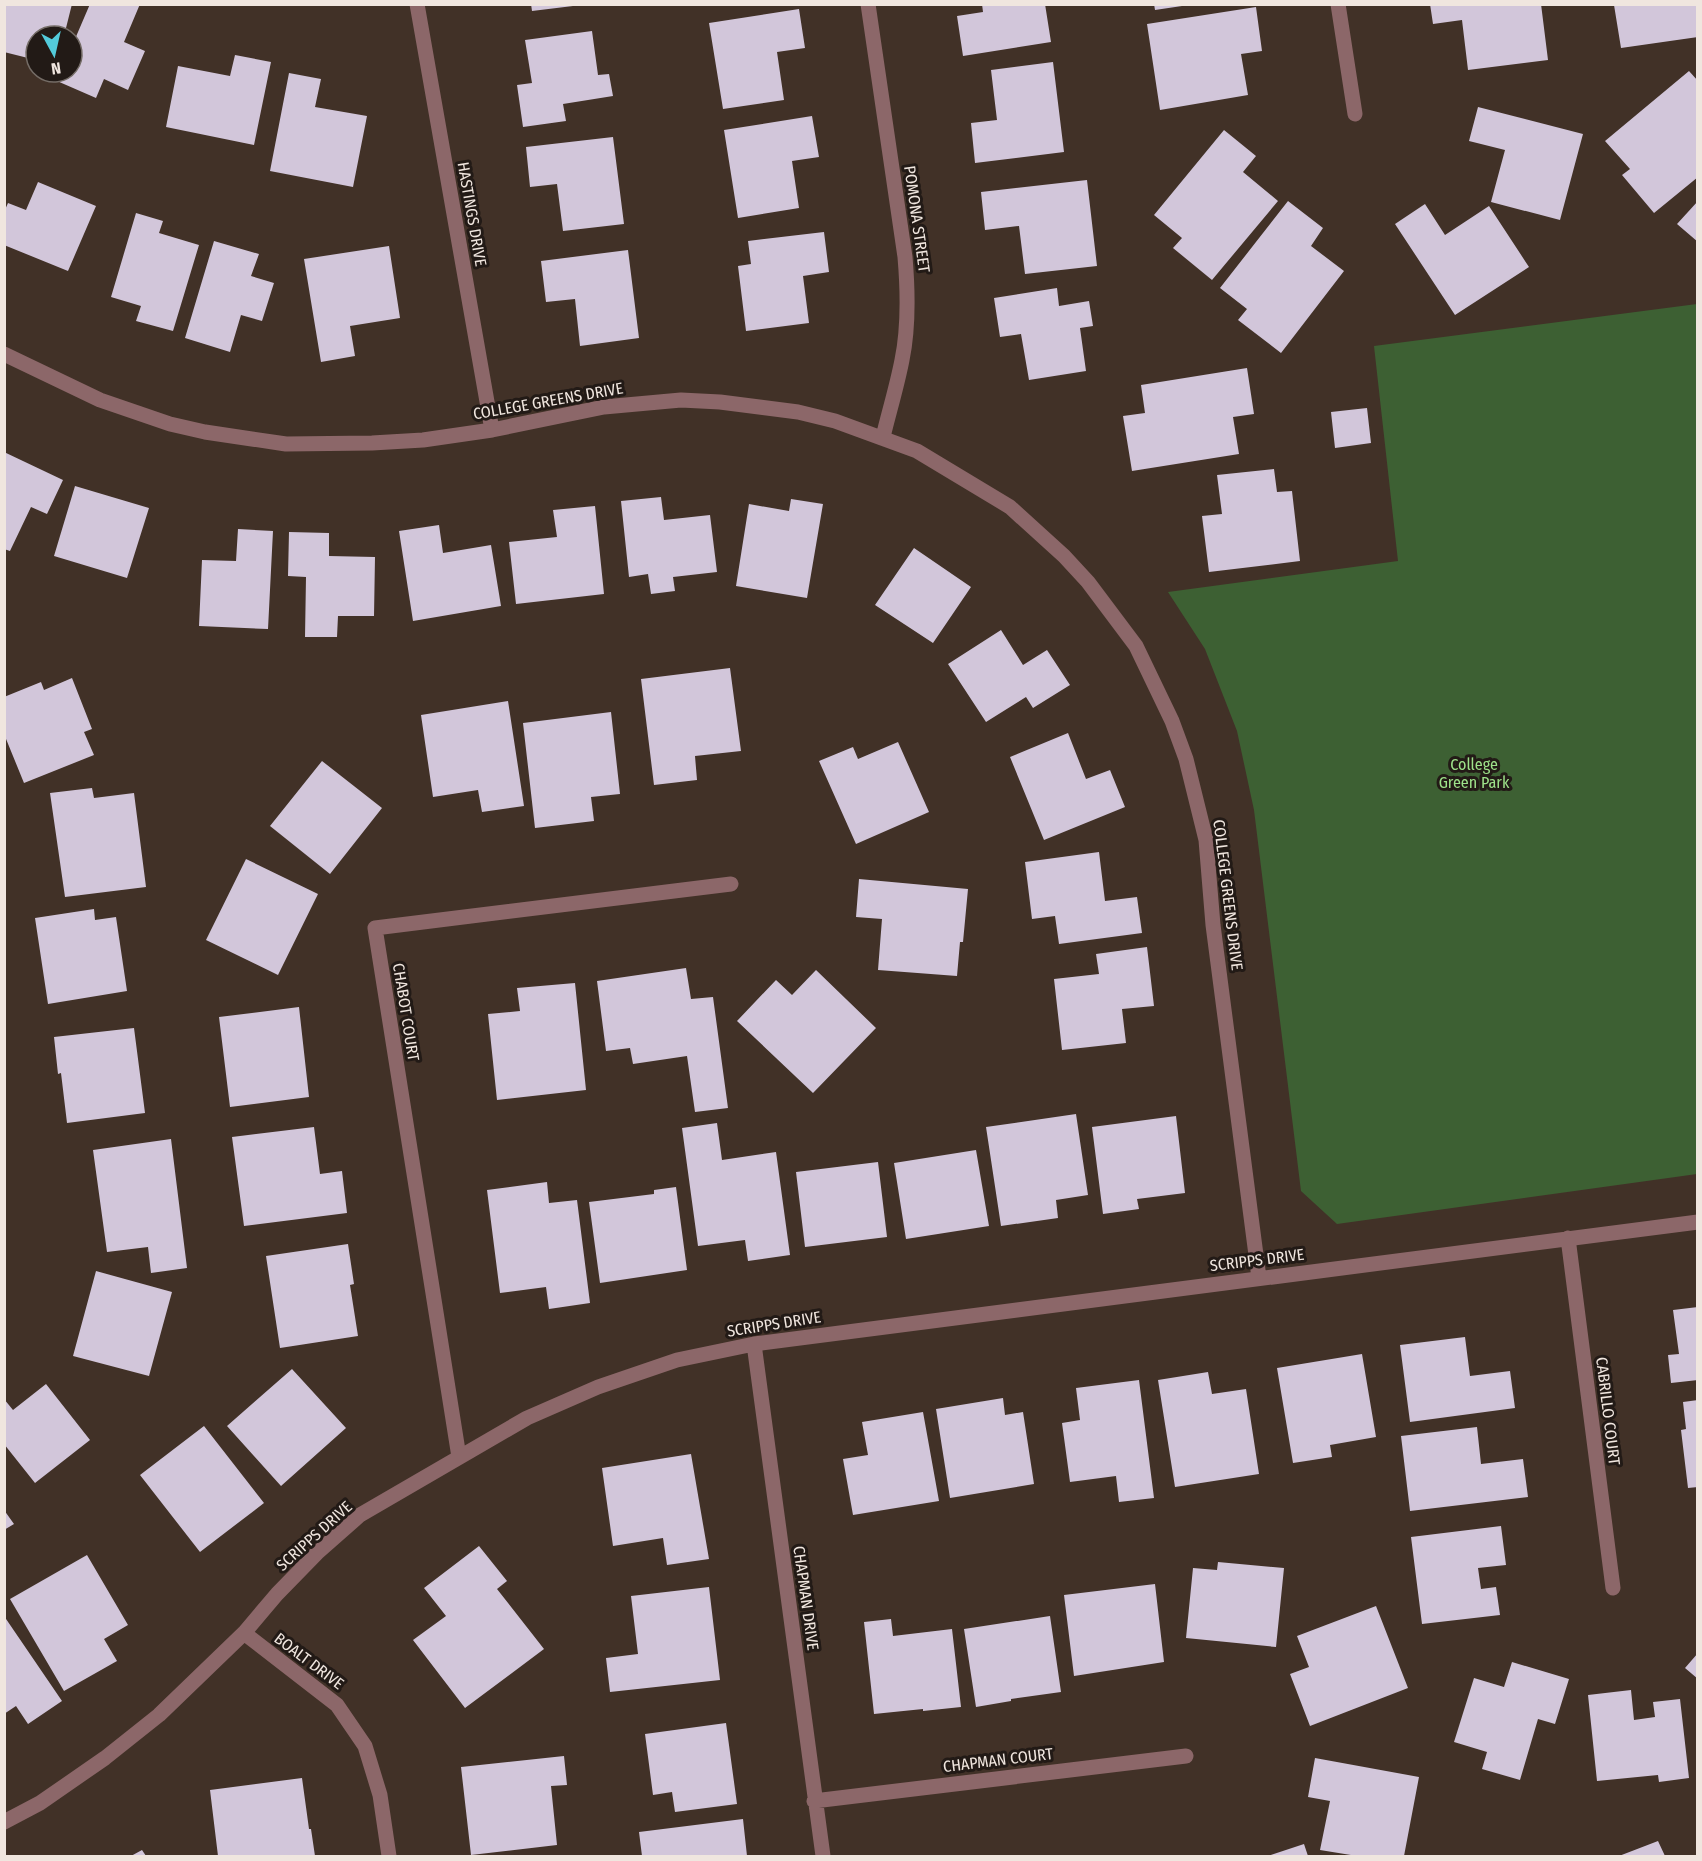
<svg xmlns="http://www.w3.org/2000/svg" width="1702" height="1861" viewBox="0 0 1702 1861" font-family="'Fira Sans Condensed',sans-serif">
<rect width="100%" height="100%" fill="#413127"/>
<path fill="#3d6033" d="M1697 304V1174L1337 1224 1301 1191 1254 810 1237 731 1205 649 1168 592 1398 561 1374 346Z"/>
<path fill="#d2c6da" d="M4 4H72L64 36H36V60L4 52Z
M90 4H140L124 42 145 51 128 90 104 79 96 98 57 81 61 72H72V46Z
M531 4H573V6L532 11Z
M982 4H1045L1051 42 963 56 957 16 983 12Z
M1154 4H1182V6L1155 10Z
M1430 4H1541L1548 60 1468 70 1462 20 1433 24Z
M1614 5H1696L1698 37 1621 48Z
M1256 7 1262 51 1241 54 1248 95 1160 110 1147 24Z
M799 9 805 48 777 52 784 100 723 109 709 23Z
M592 31 598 75 609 74 613 96 563 104 566 121 523 127 517 85 532 83 525 40Z
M235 55 271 62 254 145 166 127 178 66 230 76Z
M1053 62 1064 152 975 163 971 123 997 120 991 70Z
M1689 71 1698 81V177L1654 213 1622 175 1630 169 1605 141Z
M289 73 321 79 315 107 367 116 353 187 270 171Z
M1478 107 1583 134 1560 220 1491 202 1505 150 1469 141Z
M812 116 819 157 792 161 799 208 738 218 724 130Z
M1224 130 1256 156 1243 172 1278 201 1212 280 1173 248 1182 238 1154 215Z
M613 137 624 224 563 231 557 184 530 187 526 147Z
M1087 180 1097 266 1025 274 1019 226 985 230 981 192Z
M38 182 96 206 68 271 4 245V212L8 203 26 210Z
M1288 201 1323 228 1311 246 1344 271 1281 353 1238 320 1247 309 1220 288Z
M1698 201V242L1677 224Z
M1425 204 1445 235 1489 206 1529 267 1455 315 1395 224Z
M136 213 163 221 159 233 199 245 173 331 136 321 141 306 111 297Z
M824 232 829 272 803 276 809 323 746 331 738 266 751 264 748 241Z
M214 241 259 254 251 276 274 283 262 321 241 315 230 352 185 338Z
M389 246 400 318 350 326 355 356 321 362 304 259Z
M628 250 639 338 580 346 575 299 546 302 541 261Z
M1057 288 1059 306 1089 301 1093 326 1080 328 1086 371 1029 380 1021 334 1000 337 994 298Z
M1247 368 1254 414 1233 417 1239 454 1132 471 1123 416 1145 413 1141 385Z
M1367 408 1371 443 1335 448 1331 412Z
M4 452 63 480 47 514 31 507 10 551 4 549Z
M1274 469 1277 492 1292 491 1300 561 1209 572 1202 516 1222 514 1217 475Z
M75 486 149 508 127 578 54 556Z
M661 497 664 520 710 515 717 572 673 577 675 591 651 594 648 574 629 577 621 501Z
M791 499 823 504 807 598 736 586 749 504 789 511Z
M595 506 604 594 516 604 509 542 557 537 553 510Z
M439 525 443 553 491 545 501 606 413 621 399 531Z
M238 529 273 531 268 629 199 626 202 560 236 561Z
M289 532 329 533V556L375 557 374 616H338L337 637H305L306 577 288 576Z
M914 548 971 587 933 643 875 605Z
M1001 630 1023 665 1047 650 1070 685 1033 708 1026 697 986 722 948 664Z
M730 668 741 751 695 756 697 780 654 785 641 679Z
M72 678 92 729 84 732 94 755 24 783 4 734V697L41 682 44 690Z
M508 701 524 806 482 812 478 790 433 797 421 715Z
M611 712 620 794 591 797 594 821 535 828 523 723Z
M1068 733 1086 779 1110 770 1125 807 1044 840 1010 757Z
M898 742 929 812 856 844 819 761 853 747 858 759Z
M322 761 382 808 330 874 270 826Z
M92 788 94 798 134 793 146 887 65 897 50 793Z
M1099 852 1105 901 1137 897 1142 933 1059 944 1055 916 1032 919 1025 862Z
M246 859 318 894 278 975 206 940Z
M859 879 968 889 963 942H960L957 976 878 970 882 919 856 917Z
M94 909 95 920 116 917 127 991 48 1004 35 918Z
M1147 947 1154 1006 1122 1009 1126 1043 1062 1050 1054 979 1099 974 1096 954Z
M686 968 691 999 713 997 728 1108 695 1112 687 1056 633 1064 630 1048 606 1051 597 981Z
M816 970 876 1028 813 1093 737 1021 776 980 792 995Z
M575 983 586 1090 497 1100 488 1014 520 1011 517 988Z
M299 1007 309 1097 230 1107 219 1017Z
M134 1028 145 1113 67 1123 61 1073 58 1074 54 1037Z
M1076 1114 1088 1195 1056 1200 1058 1218 1001 1226 986 1127Z
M1176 1116 1185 1193 1137 1199 1139 1209 1103 1214 1092 1127Z
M717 1123 722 1160 776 1152 790 1255 748 1261 745 1240 698 1246 682 1128Z
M314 1127 320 1174 342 1171 347 1213 244 1226 232 1137Z
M171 1139 187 1268 151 1273 148 1247 107 1252 93 1150Z
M976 1150 989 1226 906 1239 894 1163Z
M878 1162 887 1237 805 1247 796 1172Z
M547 1182 549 1203 577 1200 590 1303 549 1309 546 1287 500 1293 487 1190Z
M676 1187 687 1270 600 1283 589 1202 654 1194V1190Z
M348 1244 354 1284 350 1285 358 1336 280 1348 266 1256Z
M96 1271 172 1292 149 1376 73 1356Z
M1698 1307V1380L1671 1383 1668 1355 1679 1354 1673 1310Z
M1465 1337 1470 1376 1510 1371 1515 1408 1410 1422 1400 1345Z
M1362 1354 1376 1437 1330 1445 1332 1457 1293 1463 1277 1368Z
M292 1369 346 1428 281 1486 227 1426Z
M1208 1372 1212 1394 1246 1389 1259 1474 1175 1487 1158 1380Z
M1139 1380 1154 1498 1119 1502 1116 1476 1070 1482 1062 1423 1080 1420 1076 1388Z
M46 1384 90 1440 35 1483 4 1444V1399L13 1410Z
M1003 1398 1005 1415 1023 1412 1034 1484 950 1498 936 1409Z
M1698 1400V1487L1688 1488 1681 1430 1686 1429 1683 1402Z
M923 1412 939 1501 853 1515 843 1459 868 1455 862 1422Z
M204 1426 264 1503 200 1552 140 1475Z
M1477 1427 1481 1464 1523 1459 1528 1497 1410 1511 1401 1436Z
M691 1454 709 1559 667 1565 663 1538 613 1546 602 1468Z
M4 1510 14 1524 4 1530Z
M1501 1526 1506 1565 1478 1568 1481 1589 1496 1587 1500 1615 1422 1624 1411 1537Z
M479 1546 507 1581 497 1589 544 1649 465 1708 413 1640 446 1616 424 1588Z
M87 1555 128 1625 104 1639 117 1661 64 1691 10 1599Z
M1218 1562 1284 1568 1276 1647 1186 1638 1193 1568 1217 1570Z
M1155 1584 1164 1662 1074 1676 1064 1595Z
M709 1587 720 1680 610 1692 606 1658 638 1654 631 1596Z
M1376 1606 1408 1688 1310 1726 1290 1674 1309 1667 1297 1636Z
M4 1616 62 1701 28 1724 16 1706 4 1714Z
M1050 1616 1061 1692 1011 1699V1701L976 1707 964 1629Z
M891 1619 893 1636 952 1629 961 1707 923 1711V1709L874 1714 864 1622Z
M1698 1653V1679L1685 1668Z
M1512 1662 1569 1679 1555 1724 1538 1719 1520 1780 1482 1769 1487 1752 1454 1742 1474 1678 1504 1687Z
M1631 1690 1634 1720 1655 1717 1653 1702 1680 1699 1689 1778 1659 1782 1658 1775 1597 1781 1588 1695Z
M726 1723 737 1804 675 1812 672 1792 653 1795 645 1734Z
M564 1756 567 1785 551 1786 557 1845 471 1855 461 1767Z
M1315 1758 1419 1777 1404 1856H1357L1320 1850 1330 1801 1308 1797Z
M302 1778 309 1829H311L315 1856H218L210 1790Z
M743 1819 747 1856H642L639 1832Z
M1658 1841 1665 1856H1619Z
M1304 1844 1308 1856H1268Z
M142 1850 146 1856H131Z"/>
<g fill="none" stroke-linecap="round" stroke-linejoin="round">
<path stroke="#8c6769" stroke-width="15" d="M417 4 492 430
M868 4 905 257C908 292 909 326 902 360 897 386 889 412 883 437
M1338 4 1355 114
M4 354 100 400 170 424 205 432 286 444 372 443 423 440 492 430 604 407 681 400 720 402 798 412 835 421 917 451 1010 507 1064 556 1088 582 1136 646 1172 721 1186 759 1206 840 1213 925 1259 1278
M1568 1238 1613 1588
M754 1344 823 1856
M459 1457 375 928 731 884
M244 1633 337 1705 365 1746 380 1795 389 1856
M814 1801 1186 1756
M4 1822 40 1803 105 1758 159 1715 244 1633 277 1594 317 1553 360 1515 527 1418 598 1387 677 1360 754 1344 1698 1222"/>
</g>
<g text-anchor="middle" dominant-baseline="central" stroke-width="6" stroke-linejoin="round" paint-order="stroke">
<g font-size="16" fill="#f0e6df" stroke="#221a16">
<text transform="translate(472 214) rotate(80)">HASTINGS DRIVE</text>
<text transform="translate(917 219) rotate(82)">POMONA STREET</text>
<text transform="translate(548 401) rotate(-10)">COLLEGE GREENS DRIVE</text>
<text transform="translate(1228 895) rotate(83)">COLLEGE GREENS DRIVE</text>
<text transform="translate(406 1012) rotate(81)">CHABOT COURT</text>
<text transform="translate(1257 1260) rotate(-7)">SCRIPPS DRIVE</text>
<text transform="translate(774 1324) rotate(-9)">SCRIPPS DRIVE</text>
<text transform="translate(1608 1411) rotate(83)">CABRILLO COURT</text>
<text transform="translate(314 1536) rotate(-42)">SCRIPPS DRIVE</text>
<text transform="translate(806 1598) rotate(82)">CHAPMAN DRIVE</text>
<text transform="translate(309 1661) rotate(37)">BOALT DRIVE</text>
<text transform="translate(998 1760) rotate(-7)">CHAPMAN COURT</text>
</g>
<g font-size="16" fill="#9ee28a" stroke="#221a16">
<text x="1474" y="764">College<tspan x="1474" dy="18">Green Park</tspan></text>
</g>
</g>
<rect width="1702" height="1861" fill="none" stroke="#f0e6df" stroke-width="12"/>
<g transform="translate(54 54) rotate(172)"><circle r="28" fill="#221a16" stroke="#746c66" stroke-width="1.5"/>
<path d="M0-4.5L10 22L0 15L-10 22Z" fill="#53cbdb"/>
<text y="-9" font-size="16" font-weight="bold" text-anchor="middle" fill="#f0e6df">N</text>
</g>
</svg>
